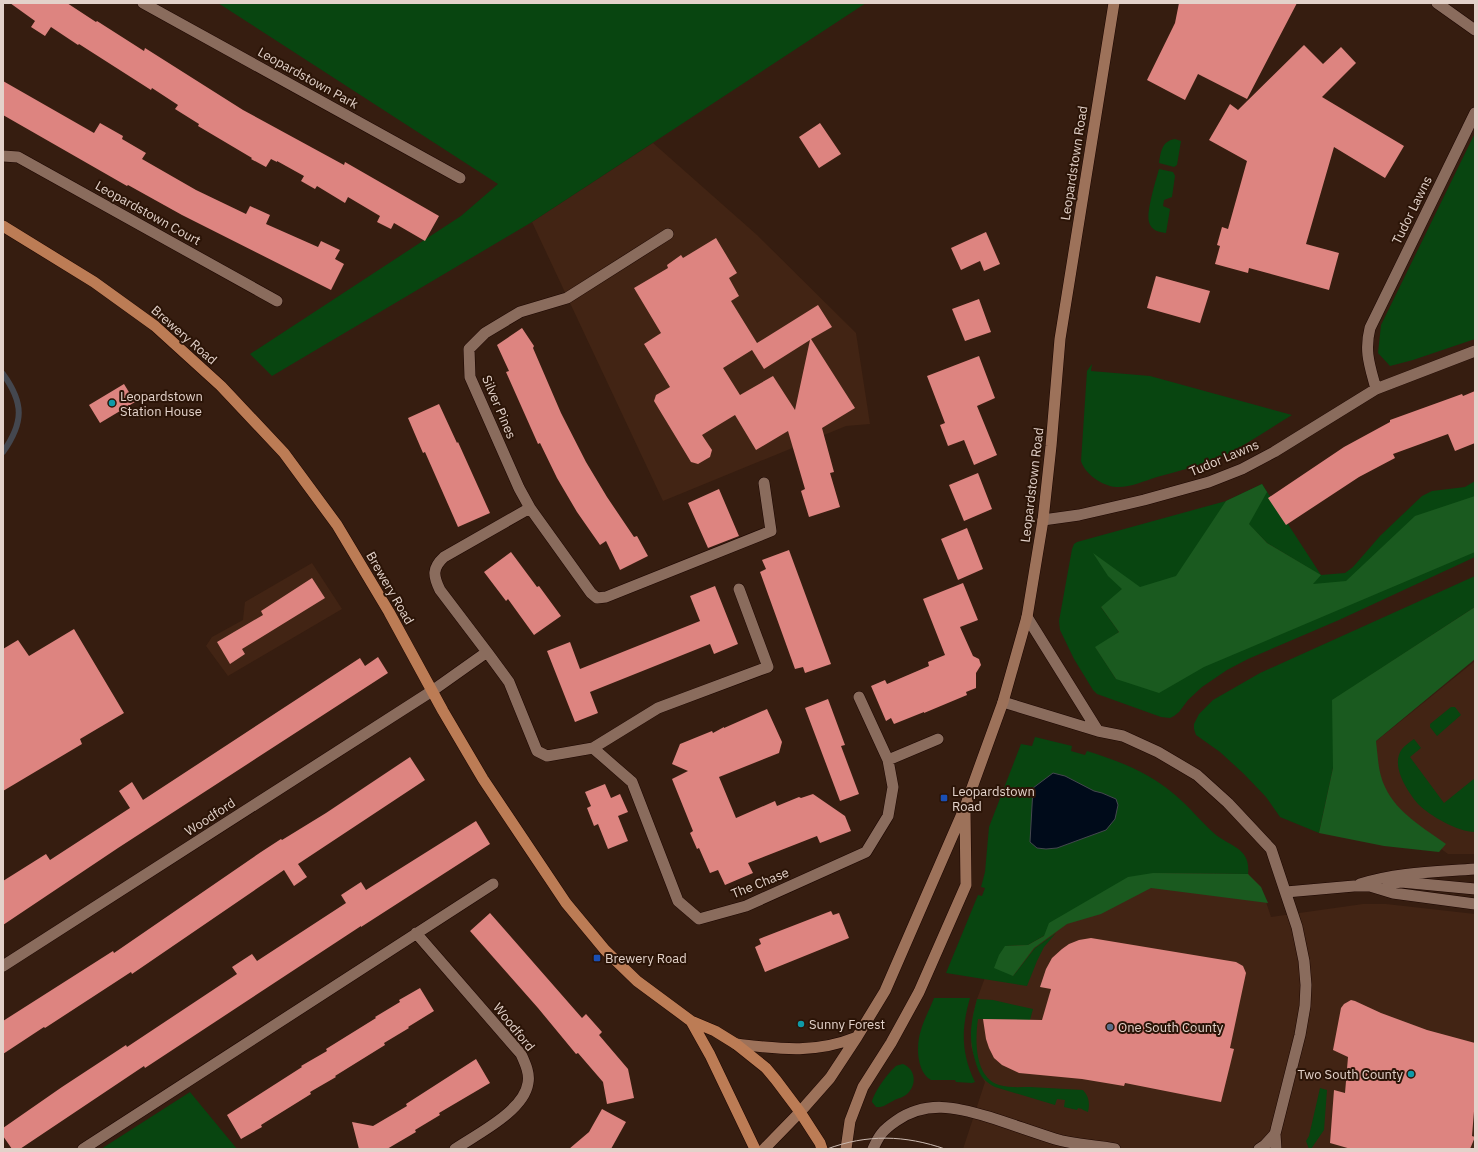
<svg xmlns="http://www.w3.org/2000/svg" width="1478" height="1152" viewBox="0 0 1478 1152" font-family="'IBM Plex Sans',sans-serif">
<rect width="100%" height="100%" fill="#361d10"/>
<path fill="#422414" d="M653 143 757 235 856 333 870 424 846 426 663 501 532 222Z
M312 563 342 609 228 676 206 646 212 637 243 620 245 602Z
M1475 661V854H1448L1386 808 1374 743Z
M1153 873 1248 874 1261 887 1271 917 1363 904H1386L1475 914V1149H963L985 1082 977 1066 971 1046V1034L973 1014 977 999 993 956 1000 945H1028L1044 936 1049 923Z"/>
<path fill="#084510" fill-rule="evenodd" d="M218 3H866L532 222 272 376 250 354 461 216 498 184Z
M1475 133V339L1413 360 1390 366 1378 353 1381 325Z
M1175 139 1181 141 1177 165 1174 167 1159 163C1161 151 1162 141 1175 139Z
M1159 169 1173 172 1175 176 1172 197 1164 200 1163 206 1170 209 1166 233C1158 232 1151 230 1149 222 1146 212 1156 180 1159 169Z
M1092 364 1091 371 1150 376 1292 415C1269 429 1247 444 1224 456 1203 465 1179 471 1157 477 1144 481 1129 488 1116 487 1102 486 1085 474 1081 461L1087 371Z
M1475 481V557L1339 620 1248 659 1227 670 1202 687 1188 700 1179 712 1174 716 1170 718 1161 717 1097 694 1093 690 1074 659 1060 630 1059 621 1072 549 1074 544 1077 542 1226 501 1262 484 1321 575 1345 573 1353 567 1380 536 1422 496 1432 491 1465 487ZM1226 501 1267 543 1320 575 1116 679 1096 648 1119 632 1101 607 1191 575Z
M1475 576V607L1333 700V768L1319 833 1280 817 1266 797 1244 774 1220 752 1196 735 1194 729V724L1199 714 1213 700 1260 673Z
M1451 707H1455L1461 715 1437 736 1430 727V724Z
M1035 737 1072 746 1071 751 1085 755 1087 751C1119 761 1148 772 1174 794 1189 806 1201 822 1216 835 1232 847 1251 849 1248 874L1153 873 1028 945 1005 946 1013 976 1035 948 1056 933 1044 947 1037 961 1027 986 946 973 978 895 982 896 985 888 981 887 985 872 989 827 1021 744 1032 746Z
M1414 739 1421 748 1410 757 1444 803 1475 778V832C1458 832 1430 816 1418 804 1407 791 1390 765 1402 749 1405 745 1410 742 1414 739Z
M934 998H970C961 1029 961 1053 975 1082L972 1083 956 1082 955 1080H931C916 1072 916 1044 921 1030 924 1019 930 1009 934 998Z
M977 999 993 1000 1033 1009 1030 1020 978 1019C975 1039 974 1077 999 1085 1009 1088 1020 1087 1030 1087 1048 1088 1065 1089 1083 1090 1089 1097 1090 1103 1088 1112L1083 1110 1082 1109 1078 1108 1077 1110 1064 1107 1065 1100 1057 1099 1055 1105 995 1087C982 1080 979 1074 975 1060 968 1037 971 1022 977 999Z
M903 1064C916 1069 917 1085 907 1094 903 1098 897 1098 893 1101 887 1104 883 1108 876 1107L872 1102C873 1094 887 1074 894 1068 896 1065 899 1065 903 1064Z
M1320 1088 1327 1090 1324 1130 1311 1149H1309L1306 1141 1309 1136Z
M190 1092 237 1149H101Z"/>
<path fill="#1a5a1f" d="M1262 484 1267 492 1249 524 1267 543 1321 575 1313 584 1346 581 1415 516 1475 496V552L1204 667 1159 693 1116 679 1095 647 1119 632 1101 607 1122 589 1108 576 1093 553 1140 587 1176 576 1226 501Z
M1475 607V659L1376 741C1378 757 1378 773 1385 787 1397 813 1424 828 1446 844L1439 852 1384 846 1319 833 1333 768 1332 700Z
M1153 873 1248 874 1261 887 1268 903 1151 888 1101 914 1067 924 1034 948 1013 976 994 968 999 955 1005 946 1028 945 1044 936 1049 923 1128 877Z"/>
<path fill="#000b1a" stroke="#44474f" d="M1053 773 1065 776 1094 791 1102 793 1116 799 1118 805 1115 819 1106 830 1057 848 1046 849 1037 848 1030 842 1033 788Z"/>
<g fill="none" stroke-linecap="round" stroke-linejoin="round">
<path stroke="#44474f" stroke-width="6" d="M3 374C24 403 24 422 3 452"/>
</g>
<path fill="#dd8480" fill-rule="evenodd" d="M10 3H67L96 22 97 21 144 51 145 48 243 110 344 165 345 162 439 216 425 241 394 223 391 229 377 222 380 216 348 197 345 203 317 186 315 189 301 181 304 176 277 161V162L271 159 266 167 251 159 252 158 198 126 199 124 175 109 178 105 152 88 151 90 79 44 78 45 51 27 45 36 31 27 35 21Z
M1179 3H1297L1247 99 1198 74 1185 100 1147 80 1175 23Z
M1304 45 1323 64 1341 47 1356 63 1322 97 1404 146 1385 178 1334 147 1306 244 1339 253 1329 290 1249 268 1248 273 1215 264 1220 246 1217 245 1222 227 1228 229 1247 161 1209 140 1230 104 1238 110Z
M3 81 94 133 100 123 123 136 122 139 146 153 142 159 196 190 246 214 250 206 270 215 266 224 318 247 321 241 340 250 335 259 344 264 331 290 182 215 128 185 127 186 3 115Z
M820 123 841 154 819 168 799 137Z
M986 232 1000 264 984 271 980 261 961 270 951 248Z
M716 238 737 273 729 278 739 296 731 301 757 343 818 305 832 327 811 339 855 408 822 428 834 472 830 473 840 507 809 517 801 491 805 489 788 431 756 450 735 415 702 435 712 450 710 457 698 464 691 462 654 401 656 395 670 387 644 344 661 333 634 288 668 268 667 265 681 255 683 258ZM810 340 795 410 773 376 740 395 723 368 752 350 764 369Z
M1156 276 1210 291 1200 323 1147 308Z
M979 299 991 332 965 341 952 309Z
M522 328 534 346 533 348 561 413 586 462 607 497 634 537 637 536 648 556 620 570 606 541 600 545 577 512 557 478 540 443 538 444 506 372 509 371 497 345Z
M979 356 995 398 977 406 997 455 974 465 964 440 948 446 940 425 945 423 927 376Z
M124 384 135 402 100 423 89 405Z
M1475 391V443L1455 451 1448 434 1393 454 1395 458 1359 477 1286 525 1268 498 1344 447 1390 422V420L1462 394 1463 396Z
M439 404 457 443 458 442 490 513 458 527 425 452 423 453 408 418Z
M978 473 992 509 964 521 949 485Z
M719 489 739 536 708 548 688 503Z
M967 528 983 569 958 580 941 539Z
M789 550 831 664 805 673 803 667 795 669 760 572 766 569 762 560Z
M511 552 537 587 539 586 561 616 534 635 508 599 506 601 484 572Z
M312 578 325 598 242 649 245 654 230 664 217 642 263 615 261 611Z
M963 583 978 620 960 627 973 656 979 659 981 665 976 673V688L966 692 967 695 924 713V712L894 724 891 718 886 721 871 686 885 680 887 684 929 666 928 662 945 655 923 599Z
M715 586 738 644 714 654 710 644 590 692 598 713 575 722 547 651 570 642 580 669 700 621 690 596Z
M74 629 124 713 80 739 82 744 3 791V649L18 640 29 656Z
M378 657 388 673 118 848 3 925V881L46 854 50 860 130 808 119 791 132 782 143 800 360 658 365 666Z
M828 699 845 745 841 746 859 794 840 801 805 708Z
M767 709 782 742 779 753 719 777 736 818 775 801 777 806 799 797 801 798 813 794 845 816 851 831 820 843 817 836 748 863 753 873 725 885 718 870 710 873 699 848 697 849 690 833 693 831 672 779 688 771 672 764 680 744 712 731 713 733 724 727V728Z
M410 757 425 780 298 864 307 877 294 886 284 870 132 974 131 972 45 1028 44 1027 3 1054V1021L113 951 114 953 261 852 281 839 282 840 326 813Z
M605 784 611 798 620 794 628 812 618 816 628 841 608 849 598 824 594 826 587 808 591 806 585 792Z
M476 821 490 844 361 927V926L145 1068 144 1066 20 1149H12L3 1136V1128L62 1087 126 1045 127 1047 237 974 232 967 252 954 257 961 346 903 341 895 361 882 366 890Z
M831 911 833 915 839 913 849 938 765 972 755 947 761 944 759 939Z
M490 913 582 1018 586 1014 602 1032 599 1035 628 1069 634 1098 607 1104 603 1082 578 1053 576 1054 538 1008 470 931Z
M1091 938 1236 962 1243 966 1246 973 1230 1048 1234 1049 1221 1102 1125 1083 1124 1086 1082 1079 1019 1073 1002 1065 994 1058 989 1048 986 1039 983 1019 1042 1020 1051 989 1040 987 1046 969 1052 958 1062 949 1069 944 1079 940Z
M420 988 434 1011 408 1027 409 1028 384 1043 385 1045 335 1076 336 1077 310 1092 311 1094 261 1125 262 1127 241 1139 227 1115 302 1067 301 1066 327 1051 326 1049 376 1018 375 1017 400 1002 399 1000Z
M1351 1000 1355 1001 1381 1013 1427 1030 1475 1043V1099L1472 1136 1475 1137 1470 1149H1351L1330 1143 1334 1090 1345 1093 1348 1057 1333 1050 1341 1008 1344 1004Z
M476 1059 490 1083 439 1113 440 1115 415 1130 416 1132 387 1149H359L352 1122 373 1126 407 1106 406 1104Z
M602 1109 626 1122 611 1149H569L589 1132Z"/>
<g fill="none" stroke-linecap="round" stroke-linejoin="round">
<g stroke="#1c0600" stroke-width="12">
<path id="minor" d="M143 3 460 178
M1437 3 1475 30
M3 156 18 157 277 301
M1376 389C1370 366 1364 352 1370 328L1475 113
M530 508 519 488 470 377 469 349 485 333 520 312 567 298 668 234
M1043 520 1079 515 1144 500 1209 482 1242 469 1274 452 1376 389 1475 351
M1027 617 1098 731
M487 652 440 590C433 576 432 568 444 557L530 508 591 593 597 598 606 597 771 531 764 483
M1003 702 1098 731 1123 736 1158 752 1197 775 1228 803 1271 849 1297 927 1304 961 1306 985 1305 1006 1300 1035 1275 1134 1276 1149
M593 748 632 782 678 901 699 919 746 906 866 852 888 816 893 787 888 760 859 697
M888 760 938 739
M1360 884C1398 872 1436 872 1475 869
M1388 884 1401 882 1475 889
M1286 892 1354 886H1370L1393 893 1475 904
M416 933 521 1054C525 1063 530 1073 528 1083 524 1111 477 1134 455 1149
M3 966 432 691 487 652 509 682 537 751 547 756 593 748 658 708 768 667 739 589
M83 1149 493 884
M873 1149C879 1135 883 1130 896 1121 926 1100 956 1107 989 1117 1011 1124 1033 1132 1055 1139 1074 1145 1095 1145 1115 1149
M1259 1149 1265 1145 1275 1134"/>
</g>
<g stroke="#1c0600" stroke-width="12">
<path id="secondary" d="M736 1044C780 1049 815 1054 857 1037
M764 1149 800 1112 830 1078 857 1037 885 991 965 807 1003 702 1027 617 1043 520 1051 446 1060 339 1114 3
M846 1149 850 1121 863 1087 891 1043 919 992 966 885 965 811"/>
</g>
<g stroke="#1c0600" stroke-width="12">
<path id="trunk" d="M3 226 94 282 155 326 221 386 284 453 337 525 389 612 443 711 483 779 566 903 605 950 637 981 691 1021 715 1031 736 1044 766 1068 776 1080 800 1112 820 1143 822 1149
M691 1021 710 1055 755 1149"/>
</g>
<use href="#minor" stroke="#8a6c5d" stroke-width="11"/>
<use href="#secondary" stroke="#9d725a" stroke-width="11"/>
<use href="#trunk" stroke="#bc7c55" stroke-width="11"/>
<path stroke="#ccbab1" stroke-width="1" d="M827 1149C867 1134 905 1135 945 1149
M878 1149H902"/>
</g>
<g fill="#0f9aa8" stroke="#2b1407" stroke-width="1.5">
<circle cx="112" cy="403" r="4"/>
<circle cx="801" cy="1024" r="4"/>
<circle cx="1411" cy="1074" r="4"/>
</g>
<g fill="#1a4fb4" stroke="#2b1407" stroke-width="1.5">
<rect x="940" y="794" width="8" height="8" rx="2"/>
<rect x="593" y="954" width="8" height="8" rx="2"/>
</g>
<circle fill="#5c6f8a" stroke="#2b1407" stroke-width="1.5" cx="1110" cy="1027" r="4"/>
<g text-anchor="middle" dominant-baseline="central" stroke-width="4" stroke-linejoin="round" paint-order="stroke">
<g font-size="13" fill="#e3d2ca" stroke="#2b1407">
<text transform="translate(308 78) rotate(29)">Leopardstown Park</text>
<text transform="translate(1074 163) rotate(-81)">Leopardstown Road</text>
<text transform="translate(1412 210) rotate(-64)">Tudor Lawns</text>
<text transform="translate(148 213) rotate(29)">Leopardstown Court</text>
<text transform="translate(184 335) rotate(41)">Brewery Road</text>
<text transform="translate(499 407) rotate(67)">Silver Pines</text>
<text transform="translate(1224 458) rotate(-23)">Tudor Lawns</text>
<text transform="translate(1032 485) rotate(-83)">Leopardstown Road</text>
<text transform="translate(390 588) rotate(60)">Brewery Road</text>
<text transform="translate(210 817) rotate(-33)">Woodford</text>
<text transform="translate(760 883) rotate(-22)">The Chase</text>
<text transform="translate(514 1027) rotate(51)">Woodford</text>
</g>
<g font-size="13" fill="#e3d2ca" stroke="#2b1407" text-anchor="start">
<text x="120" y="396">Leopardstown<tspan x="120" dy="15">Station House</tspan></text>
<text x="952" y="791">Leopardstown<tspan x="952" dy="15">Road</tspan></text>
<text x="605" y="958">Brewery Road</text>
<text x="809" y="1024">Sunny Forest</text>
<text x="1118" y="1027">One South County</text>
<text x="1403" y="1074" text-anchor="end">Two South County</text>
</g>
</g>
<rect width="1478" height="1152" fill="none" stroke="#e3d2ca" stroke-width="8"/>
</svg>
